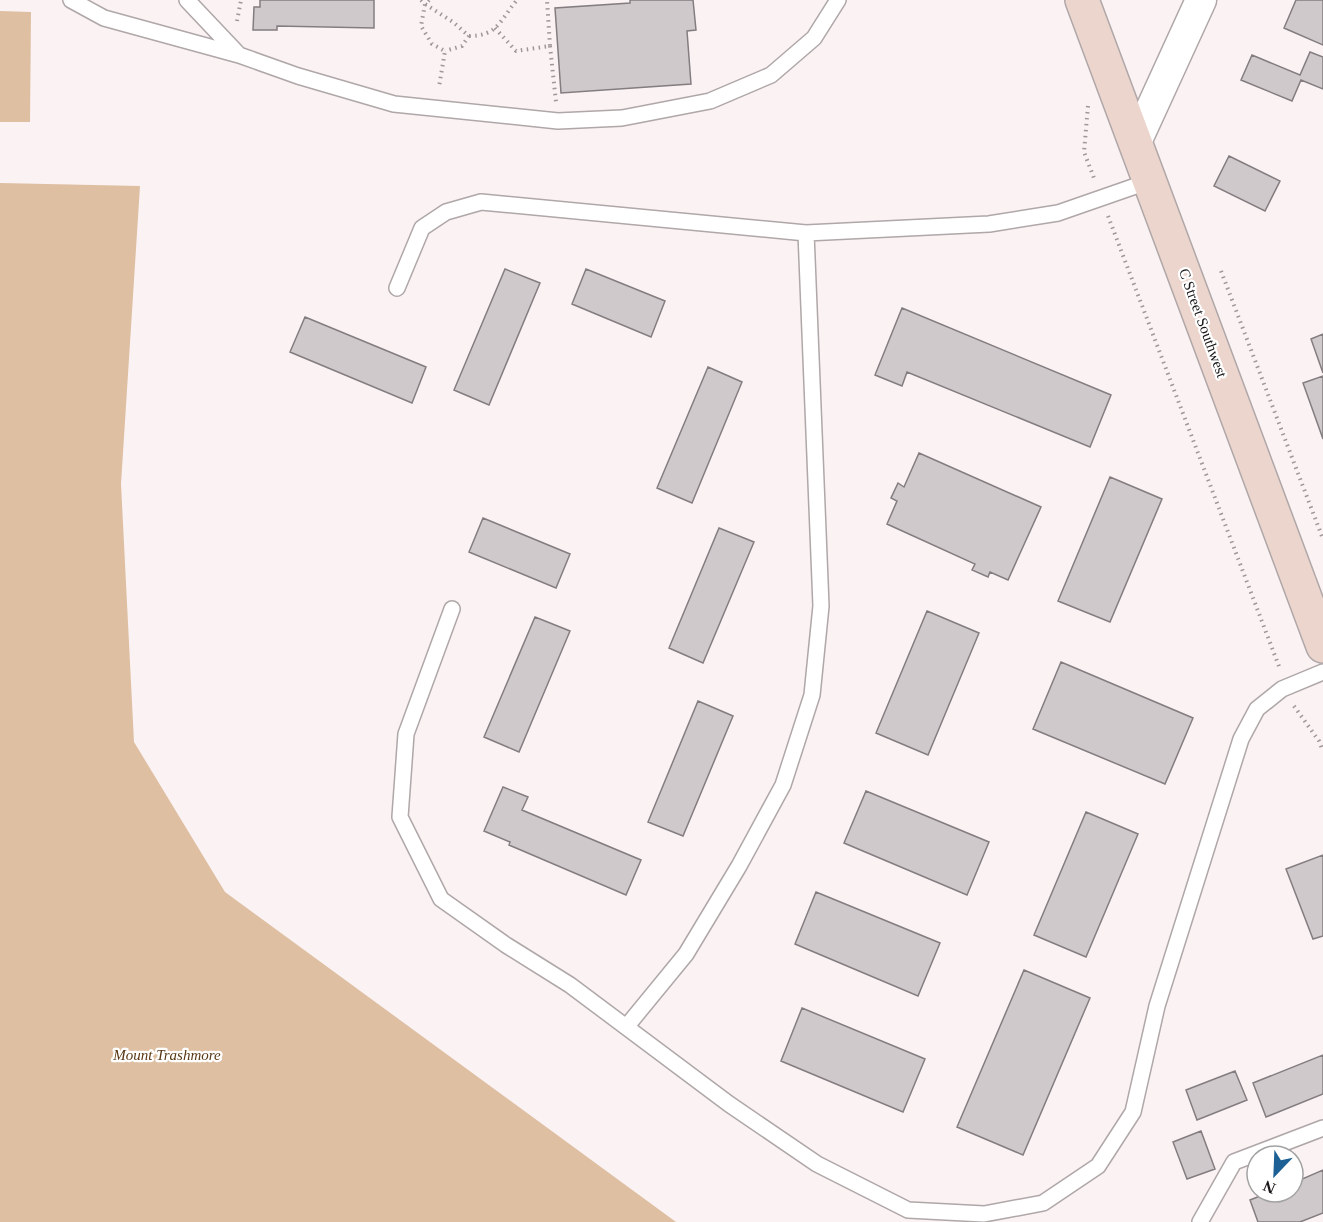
<svg xmlns="http://www.w3.org/2000/svg" width="1323" height="1222" viewBox="0 0 1323 1222" font-family="'Times New Roman',serif">
<rect width="100%" height="100%" fill="#fbf2f3"/>
<path fill="#debfa2" d="M0 11 31 12 30 122H0Z
M0 183 140 186 121 484 134 742 225 892 676 1222H0Z"/>
<path fill="#d0c9cc" stroke="#837d80" stroke-width="1.5" d="M260 0H374V28L277 26V30H253L254 7H260Z
M630 0H693L696 30 687 31 691 84 561 93 555 8 630 3Z
M1296 0H1323V45L1284 28Z
M1310 52 1323 57V89L1301 80 1292 101 1241 80 1252 55 1300 75Z
M1229 156 1280 181 1265 211 1214 186Z
M505 269 540 283 489 405 454 390Z
M586 269 665 301 651 337 572 304Z
M902 308 1111 395 1090 447 907 372 902 386 875 375Z
M305 317 426 367 412 403 290 352Z
M1323 334V373L1311 339Z
M708 367 742 382 692 503 657 488Z
M1323 376V439L1303 383Z
M919 453 1041 507 1008 580 990 572 988 577 972 570 975 564 887 524 897 501 891 498 898 483 904 487Z
M1110 477 1162 499 1110 622 1058 601Z
M483 518 570 554 556 588 469 552Z
M719 528 754 542 703 663 669 648Z
M927 611 979 633 928 755 876 733Z
M535 617 570 631 519 752 484 737Z
M1061 662 1193 718 1165 784 1033 729Z
M698 701 733 716 683 836 648 822Z
M503 787 528 797 522 810 641 860 626 895 509 845 510 842 484 831Z
M866 791 989 842 967 895 844 843Z
M1086 812 1138 834 1086 957 1034 935Z
M1323 855V936L1313 939 1286 869Z
M816 892 940 943 918 996 795 944Z
M1024 970 1090 998 1023 1155 957 1127Z
M802 1008 925 1059 903 1112 781 1061Z
M1323 1055V1094L1266 1117 1253 1083Z
M1235 1071 1247 1100 1197 1120 1186 1090Z
M1201 1131 1215 1169 1187 1179 1173 1142Z
M1323 1170V1213L1300 1222H1258L1250 1200 1270 1192H1293V1183Z"/>
<g fill="none" stroke-linecap="round" stroke-linejoin="round">
<g stroke="#afa7a8" stroke-width="18">
<path id="service" d="M71 0 104 18 239 55 298 76 394 104 558 121 622 118 710 101 771 75 814 38 838 0
M187 0 239 55
M397 288 422 228 446 212 481 202 806 233 989 224 1058 213 1150 181
M452 609 406 734 400 817 441 899 506 945 570 985 729 1104 817 1164 908 1210 984 1214 1043 1203 1098 1166 1133 1112 1157 1006 1241 739 1257 709 1282 689 1323 672
M627 1026 686 954 739 866 783 785 812 695 821 606 806 233
M1200 1222 1234 1162 1323 1128"/>
</g>
<g stroke="#afa7a8" stroke-width="33">
<path id="minor" d="M1136 142 1201 0"/>
</g>
<g stroke="#afa7a8" stroke-width="36">
<path id="secondary" d="M1082 0 1323 646"/>
</g>
<path stroke="#9e9899" stroke-width="4" stroke-dasharray="1.5 4.5" stroke-linecap="butt" d="M421 0 425 4 421 26 432 44 445 51 439 87
M429 0 425 4 453 22 469 36 462 46 445 51
M237 21 241 0
M495 28 516 51 550 46 547 0
M469 36C498 36 500 20 517 0
M550 46 556 102
M1088 106 1084 152 1094 178
M1108 216 1280 669
M1221 271 1323 539
M1294 706 1319 741 1323 751"/>
<use href="#service" stroke="#fff" stroke-width="15"/>
<use href="#minor" stroke="#fff" stroke-width="30"/>
<use href="#secondary" stroke="#ecd5cd" stroke-width="33"/>
</g>
<g text-anchor="middle" dominant-baseline="central" stroke-width="4.5" stroke-linejoin="round" paint-order="stroke">
<g font-size="15" fill="#191717" stroke="#fff">
<text transform="translate(1203 323) rotate(70)">C Street Southwest</text>
</g>
<g font-size="15" font-style="italic" fill="#583714" stroke="#fff">
<text x="167" y="1055">Mount Trashmore</text>
</g>
</g>
<g transform="translate(1275 1174) rotate(203)"><circle r="28" fill="#ffffff" stroke="#a3a2a2" stroke-width="1.5"/>
<path d="M0-4.5L10 22L0 15L-10 22Z" fill="#1d6095"/>
<text y="-9" font-size="16" font-weight="bold" text-anchor="middle" fill="#191717">N</text>
</g>
</svg>
